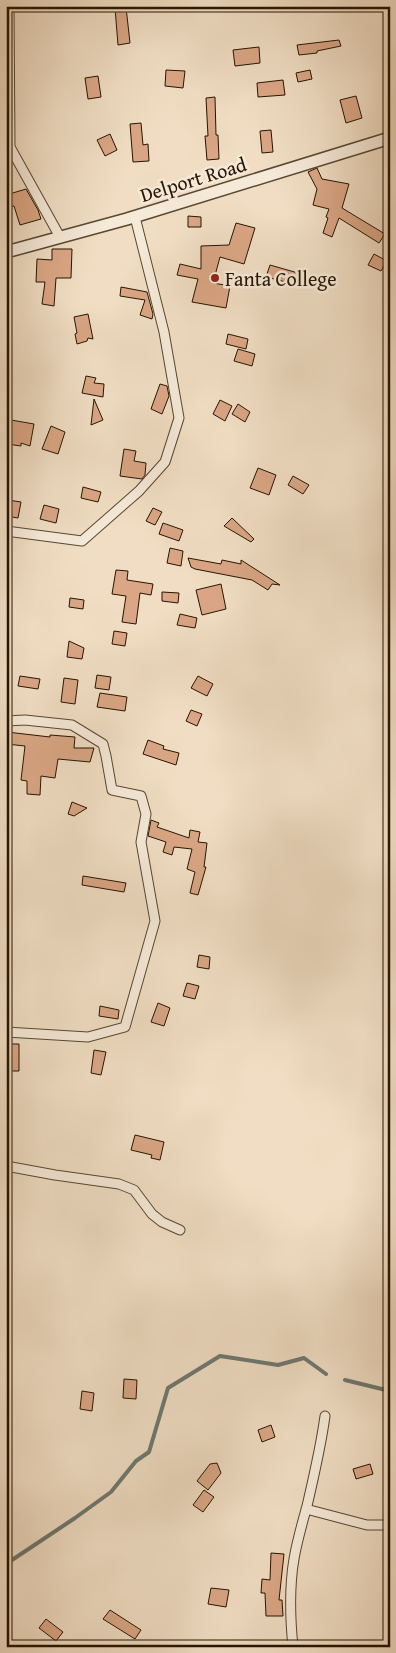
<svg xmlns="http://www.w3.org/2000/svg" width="396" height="1653" viewBox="0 0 396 1653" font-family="'Gentium Book Plus',serif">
<rect width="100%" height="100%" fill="#f0ddc3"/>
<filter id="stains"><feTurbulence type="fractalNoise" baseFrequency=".004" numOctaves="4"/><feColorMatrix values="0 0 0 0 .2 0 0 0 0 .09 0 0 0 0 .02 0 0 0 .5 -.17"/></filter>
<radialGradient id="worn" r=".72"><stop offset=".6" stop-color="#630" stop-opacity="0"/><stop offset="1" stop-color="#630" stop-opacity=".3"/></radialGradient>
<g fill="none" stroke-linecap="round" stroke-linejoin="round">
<path stroke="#6d7871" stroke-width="4" d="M345 1380 390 1391
M6 1564 75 1518 111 1492 136 1461 149 1452 168 1388 220 1356 278 1365 304 1358 326 1374"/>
</g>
<path fill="#daa685" stroke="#261500" d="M126 7 130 43 118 45 115 8Z
M339 40 341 46 317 51V53L299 55 297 45Z
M259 47 260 63 235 66 233 50Z
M166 70 185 71 183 88 165 86Z
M310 70 312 79 298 82 296 73Z
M98 76 101 97 88 99 85 78Z
M283 80 285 95 258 97 257 83Z
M356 96 362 118 346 123 340 100Z
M215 97 216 135H218L219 159 207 160 205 136H208L206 98Z
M141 123 143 145 148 144 149 161 133 162 130 124Z
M271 130 273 152 262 153 260 131Z
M110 134 117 150 105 156 97 140Z
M317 168 322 179 349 184 342 208 385 234 379 243 339 218 332 237 323 233 328 218 326 217 329 209 313 205 317 189 308 172Z
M26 189 38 210 41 219 20 225 14 206 8 207 6 195Z
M188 216 201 217V227H188Z
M236 223 255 228 244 264 220 257 213 283 230 286 226 308 192 302 198 279 177 275 180 264 201 269V246L229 245Z
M52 249H72L71 278H56L54 306 42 304 45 282H36L37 259 52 260Z
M374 254 387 261 381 271 368 265Z
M270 265 298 273 294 284 266 277Z
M121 287 147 292 153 314 152 319 140 315 145 300 120 296Z
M88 314 93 339 88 338 87 341 77 344 75 334 77 333 74 317Z
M228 334 248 339 246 349 226 344Z
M238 349 255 354 252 366 234 361Z
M86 376 96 378 94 383 104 384 103 397 82 393Z
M160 384 167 386 169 396 162 414 151 409Z
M94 399 103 420 91 425Z
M220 400 232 406 225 421 213 414Z
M238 404 250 412 245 422 232 414Z
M11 420 34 424 30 446 21 443V446L7 444Z
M51 426 65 432 58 454 42 449Z
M124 449 136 451 134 461 146 463 145 475 142 479 120 476Z
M258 468 276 475 269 495 250 488Z
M293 476 309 485 303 494 288 485Z
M83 487 101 492 98 502 81 498Z
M8 500 21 502 18 518 6 516Z
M44 505 59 509 56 523 40 519Z
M153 508 162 512 155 525 146 521Z
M232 518 254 539 251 542 224 526Z
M163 523 183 530 179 541 159 534Z
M170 548 183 551 181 566 167 563Z
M188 558 221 564 222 560 241 564V560L280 585 272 584 268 590 252 580 195 569 191 567Z
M116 570 128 571 127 580 153 584 151 595 140 593 136 624 122 622 126 596 112 594Z
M221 584 226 609 202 615 196 590Z
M162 592 179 593 178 603 162 601Z
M70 598 84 600 83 609 69 607Z
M180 614 197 618 195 628 177 625Z
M114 631 127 633 125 646 112 644Z
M69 641 84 648 82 659 67 657Z
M97 675 111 677 109 690 95 688Z
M20 676 40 679 38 689 18 686Z
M198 676 213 684 207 696 191 688Z
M64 678 78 680 75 704 61 702Z
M100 693 127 697 125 711 97 707Z
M191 710 202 714 197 726 186 721Z
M7 732 50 737V735L75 737 74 748H94L90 762 58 759 55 778 41 776 40 795 27 794V781L21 780 25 746 6 744Z
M148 740 164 746 163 749 179 753 176 765 143 754Z
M72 802 87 808 74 816 68 814Z
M151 820 159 823 157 827 189 838 190 830 200 832 198 842 207 843 204 867H206L198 895 190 893 195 872 187 869 192 849 174 847 172 855 163 852 166 842 148 836Z
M83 876 126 883 124 892 82 885Z
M199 955 210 957 209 969 197 967Z
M187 983 199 986 195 999 183 996Z
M158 1003 170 1008 164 1026 151 1022Z
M100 1006 119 1010 118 1019 99 1016Z
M9 1044H19V1071H10Z
M94 1050 106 1052 101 1075 91 1073Z
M135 1135 164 1142 160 1160 151 1158 152 1155 131 1150Z
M124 1379 137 1380 136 1399 123 1398Z
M82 1391 94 1393 92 1411 80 1409Z
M271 1425 275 1437 262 1442 258 1430Z
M217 1463 221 1473 208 1490 197 1481 210 1464Z
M370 1464 373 1474 356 1479 353 1469Z
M204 1490 214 1497 203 1512 193 1505Z
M271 1553 284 1554 279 1600H282L283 1616H266L265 1593H261L262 1579 270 1580Z
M211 1588 229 1590 226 1607 208 1604Z
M110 1610 141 1630 135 1639 103 1619Z
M46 1619 63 1632 56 1641 39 1628Z"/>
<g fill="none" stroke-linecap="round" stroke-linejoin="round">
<g stroke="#584731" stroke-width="11">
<path id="minor" d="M9 6 10 147 60 237
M6 531 82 541 139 491 165 462 179 418 164 332 135 217
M6 721 25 720 72 725 103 744 106 756 112 790 141 796 146 814 141 842 155 921 125 1027 88 1037 6 1032
M6 1166 55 1175 119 1184 134 1190 152 1214 162 1222 180 1230
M306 1509 367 1525H390
M293 1647C290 1617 289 1588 294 1559 297 1541 302 1524 307 1506 314 1476 321 1446 325 1416"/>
</g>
<g stroke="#584731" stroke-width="14">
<path id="tertiary" d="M6 252 127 219 390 138"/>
</g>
<use href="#minor" stroke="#f5e9d8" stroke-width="9"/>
<use href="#tertiary" stroke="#f5e9d8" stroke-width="11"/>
</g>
<circle fill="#8f2418" stroke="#f5e9d8" stroke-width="2" cx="215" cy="278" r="5"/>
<g text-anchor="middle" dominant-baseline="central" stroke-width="5" stroke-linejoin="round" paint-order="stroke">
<g font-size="20" fill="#261500" stroke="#f5e9d8">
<text transform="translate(193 179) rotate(-17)">Delport Road</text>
</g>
<g font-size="20" fill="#261500" stroke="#f5e9d8" text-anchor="start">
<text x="225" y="278">Fanta College</text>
</g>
</g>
<rect width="396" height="1653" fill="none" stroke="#f0ddc3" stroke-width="25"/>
<rect x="8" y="8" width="381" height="1638" fill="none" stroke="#261500" stroke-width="2.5"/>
<rect x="12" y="12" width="371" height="1628" fill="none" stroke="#261500"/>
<rect width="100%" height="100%" filter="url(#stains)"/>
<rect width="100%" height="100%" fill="url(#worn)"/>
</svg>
